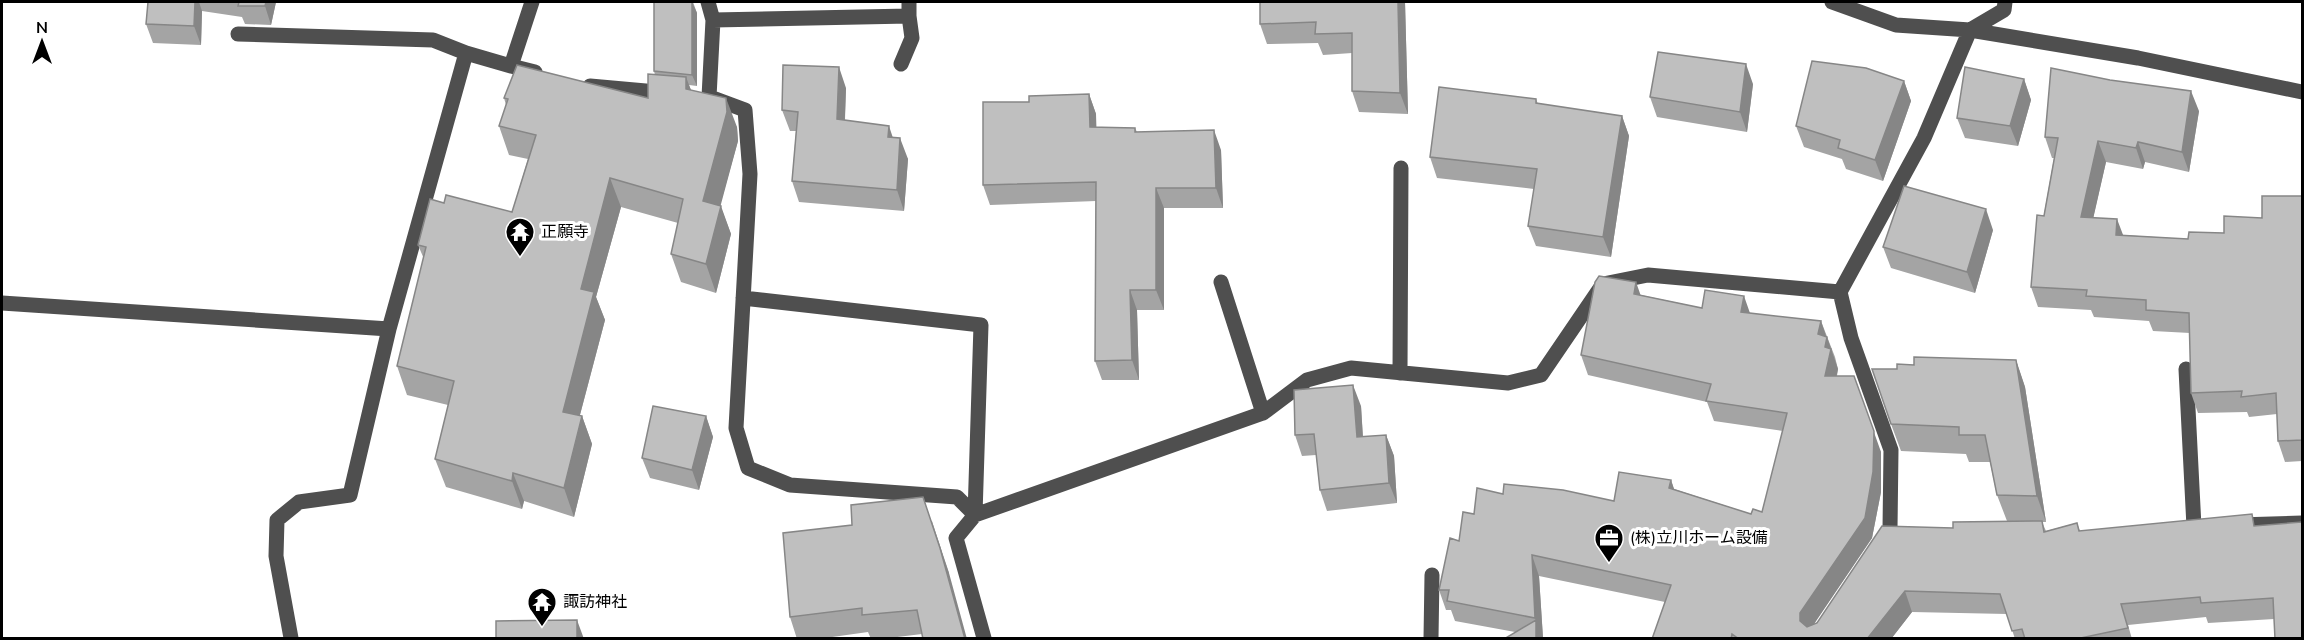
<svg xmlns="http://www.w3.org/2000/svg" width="2304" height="640" viewBox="0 0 2304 640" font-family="'Nunito Sans','Noto Sans JP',sans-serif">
<rect width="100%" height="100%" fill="#fff"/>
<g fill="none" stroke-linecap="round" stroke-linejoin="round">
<path stroke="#4f4f4f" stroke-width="15" d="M532 2 511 66 535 72
M708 2 713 20
M1832 2 1896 25 1970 30 2138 58 2302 92
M238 34 433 40 466 53
M901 64 912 38 909 16
M590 86 668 93
M709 97 713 20 909 16V2
M710 97 745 110 750 174 736 428 748 468 790 485 957 497 975 515 956 538 984 638
M1221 282 1263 413
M743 298 981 325 975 515 1263 413 1307 380 1351 368 1508 383 1541 375 1603 284 1648 275 1840 292
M2 303 389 329
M2186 369 2194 527
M1400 373 1401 168
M2238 525 2302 523
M1881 543 1890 529 1891 450 1851 338 1840 292 1924 138 1970 30 2004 10 2005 2
M291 638 276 556 277 520 299 502 350 495 389 329 466 53 511 66
M1431 638 1432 575"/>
</g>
<path fill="#a4a4a4" d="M148 2H276L271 25 245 24 242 17 202 11 201 45 153 43 146 24Z
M693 2 697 13V86L689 85 691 90 737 127 738 141 720 205 731 234 716 293 681 282 671 254 678 223 621 207 596 297 605 320 580 415 582 416 592 444 574 517 524 501 522 509 446 487 435 459 448 405 407 395 397 366 424 259 418 245 444 203 512 212 528 159 509 155 499 126 506 105 504 98H648L655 75 654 71Z
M1405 2 1408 114 1359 112 1352 91V53L1323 55 1318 43 1267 44 1260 24Z
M2024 79 2031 100 2018 146 1965 138 1957 118Z
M1904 81 1911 101 1883 181 1846 169 1842 159 1804 147 1796 126Z
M1753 84 1747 132 1657 117 1650 97Z
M846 88 845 120 893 138 908 159 904 211 799 202 792 181 796 131H790L782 110Z
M1089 94 1096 114V127L1135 128 1137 132 1221 150 1223 208H1164V310H1137L1139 380H1102L1095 361 1096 201 990 205 983 185 1029 102Z
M1536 99 1538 104 1622 116 1629 136 1611 257 1536 246 1528 226 1534 189 1437 178 1430 157Z
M2199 111 2189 172 2145 162 2143 169 2106 162 2093 218 2123 235 2188 239 2224 233 2262 218 2302 196V461L2285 462 2278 441 2277 414 2249 417 2247 412 2198 413 2191 393 2190 333 2153 331 2149 321 2094 317 2091 310 2038 307 2031 287 2054 158H2052L2045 137Z
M1993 230 1975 293 1891 268 1883 247Z
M1641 295 1702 308 1821 321 1835 357 1838 369 1837 376 1881 452V492L1872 538 1813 625 1953 528 2007 521 1997 495 1990 462H1969L1966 454 1901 451 1891 424 1897 369 1914 365 2016 360 2025 387 2046 522H2042L2046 531 2077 523 2080 531 2257 526 2302 522 2274 619 2208 623 2206 617 2128 625 2132 639H2015L2007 614 1912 612 1891 639H1652L1665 602 1539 576 1543 637 1455 621 1451 610H1446L1439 590 1459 541 1474 514 1503 494 1614 501 1671 480 1674 489 1751 514 1762 512 1783 431 1714 421 1707 402 1588 375 1581 355Z
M1361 406 1363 437 1386 435 1394 456 1397 503 1327 511 1320 490 1316 455 1302 456 1295 435Z
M706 416 713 437 699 490 650 478 642 458Z
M932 521 949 573 922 634 881 639H871L868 632 818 639H797L790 617 852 525Z"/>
<path fill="#868686" d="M195 2H199L202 11 201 45 194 26Z
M266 2H276L271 25 265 6Z
M692 2 697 13V86L692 75Z
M1398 2H1405L1408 114 1400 93Z
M1746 64 1753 84 1747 132 1740 112Z
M839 67 846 88 844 140 837 119Z
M686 77 697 106 686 89Z
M2024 79 2031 100 2018 146 2010 126Z
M1904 81 1911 101 1883 181 1875 160Z
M2191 91 2199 111 2189 172 2182 152Z
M1089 94 1096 114 1097 146 1090 127Z
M726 98 737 127 738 141 714 230 703 201Z
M1622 116 1629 136 1611 257 1603 237Z
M889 126 896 147 888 137Z
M1214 130 1221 150 1223 208 1216 188Z
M900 138 908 159 904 211 897 190Z
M2098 141 2106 162 2089 237 2081 217Z
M2138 142 2145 162 2143 169 2136 148Z
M610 178 621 207 596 297 605 320 573 441 563 412 581 289Z
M1156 188 1164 208V310L1156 290Z
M721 206 731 234 716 293 706 264Z
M1986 209 1993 230 1975 293 1967 272Z
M2117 219 2125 240 2116 235Z
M1636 282 1643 302 1634 294Z
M1130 290 1137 310 1139 380 1132 360Z
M1744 296 1751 316 1741 312Z
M1821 321 1827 339V337L1838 369 1832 396 1825 376 1818 334Z
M2016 360 2025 387 2046 522 2037 496Z
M1854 376 1881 452V492L1872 538 1808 633 1800 621V613Z
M1353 385 1361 406 1364 457 1357 437Z
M582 416 592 444 574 517 564 488Z
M706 416 713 437 699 490 692 470Z
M1386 435 1394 456 1397 503 1389 483Z
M513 473 524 501 522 509 512 481Z
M1671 480 1678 501 1669 488Z
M923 497 949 573 967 639H965Z
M1532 555 1539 576 1543 639H1536V621L1535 618Z
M1905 591 1912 612 1891 639H1867Z
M577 620 584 639H577Z"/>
<path fill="#bfbfbf" stroke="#868686" stroke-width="1.5" d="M148 2H195L194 26 146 24Z
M239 2H266L265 6H238Z
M654 2H692V75L654 71Z
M1260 2H1398L1400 93 1352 91V33L1315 34 1316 22 1260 24Z
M1658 52 1746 64 1740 112 1650 97Z
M1812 61 1866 68 1904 81 1875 160 1838 148 1840 140 1796 126Z
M517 65 648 98V74L686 77V89L726 98 727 112 703 201 721 206 706 264 671 254 683 199 610 178 581 289 594 292 563 412 582 416 564 488 513 473 512 481 435 459 454 381 397 366 426 247 418 245 430 199 444 203 446 195 512 212 536 135 499 126 508 99 504 98Z
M783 65 839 67 837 119 889 126 888 137 900 138 897 190 792 181 798 112 782 110Z
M1965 67 2024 79 2010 126 1957 118Z
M2051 68 2110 80 2191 91 2182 152 2138 142 2136 148 2098 141 2081 217 2117 219 2116 235 2188 239 2189 232 2224 233V216L2262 218V196H2302V440L2278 441 2276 393 2241 397 2242 391 2191 393 2189 313 2146 310V300L2086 296 2087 290 2031 287 2037 215 2044 216 2058 138 2045 137Z
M1439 87 1536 99V103L1622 116 1603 237 1528 226 1537 169 1430 157Z
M1089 94 1090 127 1135 128V132L1214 130 1216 188H1156V290H1130L1132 360 1095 361 1096 182 983 185V102H1029V96Z
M1904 186 1986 209 1967 272 1883 247Z
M1599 276 1636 282 1634 294 1702 308 1705 290 1744 296 1741 312 1821 321 1818 334 1827 337 1825 347 1831 349 1825 376H1854L1874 431 1873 472 1865 518 1800 613V621L1807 627 1817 623 1882 526 1953 528V522L2042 521 2044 532 2077 523 2079 531 2252 514 2254 526 2302 522V639H2275L2273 598 2201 603 2200 597 2121 604 2128 628 2076 639H2025L2022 629 2012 631 2000 594 1905 591 1867 639H1739L1732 634 1731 639H1652L1671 585 1532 555 1535 618 1447 601 1449 590H1439L1450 538 1459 541 1463 512 1474 514 1477 488 1503 494 1504 484 1563 490 1614 501 1619 472 1671 480 1669 488 1751 514 1753 509 1762 512 1787 413 1706 401 1711 384 1581 355 1595 282Z
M1914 357 2016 360 2037 496 1997 495 1985 435H1959V427L1891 424 1872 369H1897V364L1914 365Z
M1353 385 1357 437 1386 435 1389 483 1320 490 1314 434 1295 435 1294 390Z
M653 406 706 416 692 470 642 458Z
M923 497 940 548 965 639H923L917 610 862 615V608L790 617 783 533 852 525 851 505Z
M577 620V639H496V621Z
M1536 620V639H1504Z"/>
<defs>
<g id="temple-pin" transform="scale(1.5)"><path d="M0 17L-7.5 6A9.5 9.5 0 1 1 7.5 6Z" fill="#000" stroke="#fff"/><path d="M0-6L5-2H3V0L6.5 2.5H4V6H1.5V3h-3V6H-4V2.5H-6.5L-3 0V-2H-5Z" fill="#fff"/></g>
<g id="office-pin" transform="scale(1.5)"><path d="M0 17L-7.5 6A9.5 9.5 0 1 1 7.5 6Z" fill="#000" stroke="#fff"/><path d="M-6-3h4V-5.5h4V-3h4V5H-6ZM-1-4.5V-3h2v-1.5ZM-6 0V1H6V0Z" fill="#fff"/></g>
</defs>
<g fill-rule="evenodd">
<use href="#temple-pin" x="520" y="232"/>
<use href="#office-pin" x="1609" y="538"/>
<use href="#temple-pin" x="542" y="602"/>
</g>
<g text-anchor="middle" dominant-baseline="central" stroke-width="6" stroke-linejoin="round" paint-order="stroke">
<g font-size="16" fill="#000" stroke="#fff" text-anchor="start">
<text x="541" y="232">正願寺</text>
<text x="1630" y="538">(株)立川ホーム設備</text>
<text x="563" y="602">諏訪神社</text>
</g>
</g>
<rect width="2304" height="640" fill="none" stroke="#000000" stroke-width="6"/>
<g transform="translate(42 42)" stroke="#ffffff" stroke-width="4.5" paint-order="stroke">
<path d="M0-4.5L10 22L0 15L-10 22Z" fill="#000000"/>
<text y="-9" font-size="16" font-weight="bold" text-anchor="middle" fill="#000000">N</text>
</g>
</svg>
